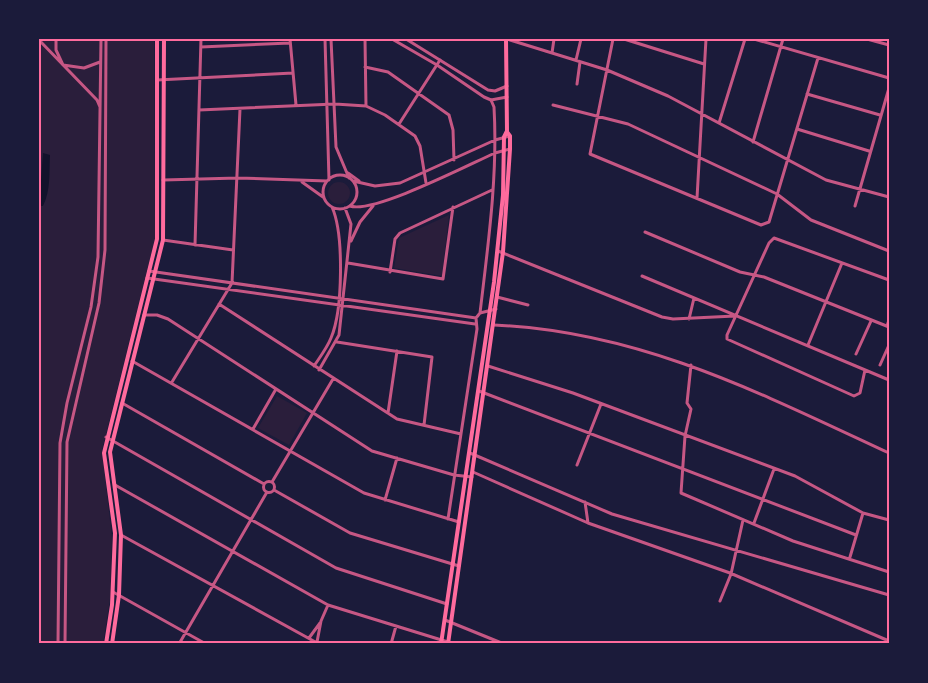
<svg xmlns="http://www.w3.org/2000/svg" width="928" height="683" viewBox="0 0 928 683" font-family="Helvetica,sans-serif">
<rect width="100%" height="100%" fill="#1b1b3a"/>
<path fill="#2a1e3b" d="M39 39H154L155 239 102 450 112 538 111 593 103 644H39Z
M328 193a11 11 0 1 1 22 0a11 11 0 1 1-22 0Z
M449 215 442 276 394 268 399 238Z
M277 396 307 413 289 445 258 428Z"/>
<path fill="#12122b" d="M43 153 50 155C49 173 51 190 43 206H39Z"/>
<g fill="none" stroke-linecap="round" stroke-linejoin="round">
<path stroke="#c65784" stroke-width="3" d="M290 39 296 105
M325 39 329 180
M331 39 336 147 349 178
M365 39 366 106
M507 39 607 70 668 96 826 180 889 197
M613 39 590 154 761 225 769 222 818 58
M624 39 704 64
M754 39 889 78
M867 39 889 45
M201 47 290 43
M552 53 554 39
M576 60 581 39
M365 67 388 72 449 115 453 130 454 160
M157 80 293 73
M577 84 580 62
M807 94 880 115
M553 105 628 124 777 194 811 220 889 251
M199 110 335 104 366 106 385 115 415 136 420 146 426 183
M719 123 745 39
M399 124 440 60
M797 129 869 151
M753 142 783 39
M348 173 359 181
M323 192a17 17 0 1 1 34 0a17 17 0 1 1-34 0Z
M163 180 238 178 327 181
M353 181 375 186 400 183 495 140 510 136
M302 182 323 197
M697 198 706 39
M350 206C373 214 468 165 495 153L510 149
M855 206 889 88
M645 232 740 272 764 277 889 327
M163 240 233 250
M351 241 360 222 373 206
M195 245 201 39
M498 251 662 317 673 319 735 316
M348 263 443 279 453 207
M149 271 476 318
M390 272 395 239 400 233 492 190
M642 276 889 380
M147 278 475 324
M497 297 528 305
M219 304 397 419 461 434
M480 313 496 309
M144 315H157L168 319 372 451 454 475 472 477
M689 319 694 298
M494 325C639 331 760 393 889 453
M887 326 889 320
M337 342 432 357 424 425
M808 345 842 263
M856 354 871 321
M132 361 364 493 459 522
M691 365 687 403 691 409 685 436 681 493 793 541 889 572
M880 365 889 345
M314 366C320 357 327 348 331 338 343 310 344 234 332 207
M488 366 573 393 795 476 863 513 889 520
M319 370 339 335 351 224 345 208
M865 370 860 393 854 396 727 339V335L769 243 774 238 889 280
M172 382 232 283 240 109
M479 391 856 535
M122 403 264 484
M388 413 397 351
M253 429 276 389
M106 437 336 568 447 604
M470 453 612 514 889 595
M577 465 601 404
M473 472 588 523 730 573 889 641
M263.5 487a5.5 5.5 0 1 1 11 0a5.5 5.5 0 1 1-11 0Z
M272 482 333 379
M115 485 328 605 448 642
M274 490 350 533 459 566
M385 500 397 458
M585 502 588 523
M448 519 477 329 476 318 480 313C488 245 498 175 494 107L491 100
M754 523 774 469
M121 535 319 644
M850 557 863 513
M113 592 206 644
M720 601 731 574 743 520
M445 620 504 644
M309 638 320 623
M317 642 321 621 328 605
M179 644 267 492
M391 644 396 626"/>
<path stroke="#c65784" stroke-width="3" d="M56 39V50L63 65 84 68 100 62
M392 39 437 65 484 97 491 100 507 97
M406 39 488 90 495 91 507 86
M39 40 97 100 100 107
M58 644 60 443 67 403 91 307 98 257 101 39
M65 644 67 442 99 303 105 250 106 39"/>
<path stroke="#ff6b9d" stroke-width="4" d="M106 644 112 605 115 533 104 453 157 239V39
M112 644 119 595 121 535 110 452 163 240 164 39
M441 644 494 282 503 195 504 137 507 131 506 39
M448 644 503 252 510 149V136L507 132"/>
</g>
<rect width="928" height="683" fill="none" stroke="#1b1b3a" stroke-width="81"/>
<rect x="40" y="40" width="848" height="602" fill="none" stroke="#ff6b9d" stroke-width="2"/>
</svg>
